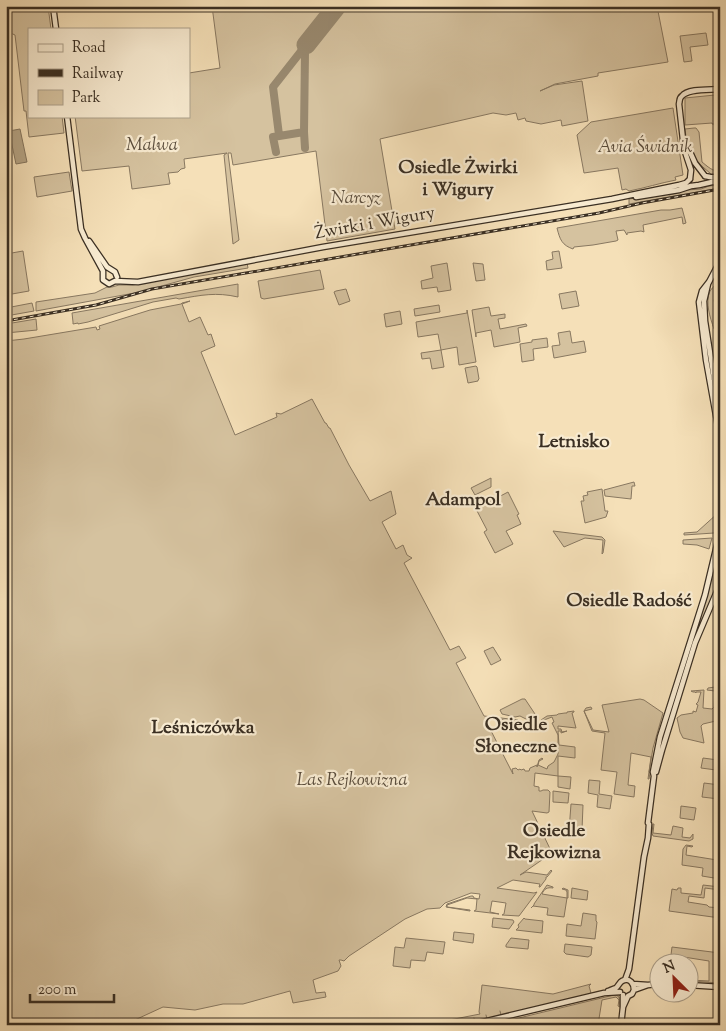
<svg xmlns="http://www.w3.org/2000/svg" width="726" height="1031" viewBox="0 0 726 1031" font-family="'Sorts Mill Goudy',serif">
<rect width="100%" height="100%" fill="#f5e0b8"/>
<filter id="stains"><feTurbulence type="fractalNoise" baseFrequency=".004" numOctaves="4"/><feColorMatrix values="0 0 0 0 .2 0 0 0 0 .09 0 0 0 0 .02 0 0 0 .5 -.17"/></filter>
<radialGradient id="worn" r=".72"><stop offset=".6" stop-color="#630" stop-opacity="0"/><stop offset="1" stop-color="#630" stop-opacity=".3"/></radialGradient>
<path fill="#d5c29f" stroke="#887861" d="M6 6H48L51 29H29V116H62L64 133 29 137 26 111H24L15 35 6 31Z
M212 6H657L668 62 598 73V76L555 84 540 91 554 85 582 81 588 121 562 126 561 120 541 124 526 121 525 118 518 120 516 113 506 115 493 113 380 139 395 229 327 241 316 151 233 165 231 153H228L239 240 233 244 224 155 227 153 184 159 185 168 181 169 178 172 168 173 170 184 132 189 129 166 82 171 75 116H189V73L220 68Z
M706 33 708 45 690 47 692 61 684 62 680 36Z
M715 95 719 127 715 128 714 124H712V123L685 125V98Z
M673 108 683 175 675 177 676 180C660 183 645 188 629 191L626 189 622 190 618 168 584 173 577 135 591 122Z
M694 128H696L699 132 702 162C707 166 713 172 720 171V174H711L696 161 691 146 686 137 685 129Z
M69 172 72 191 37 197 34 177Z
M720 185V188L629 204V199L668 193 669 195 687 190 701 189 709 186Z
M682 208 686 223 683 224 682 217 643 225 644 232 641 231 627 233V235L624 230 616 231 618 240 616 241 593 245 574 247 573 249C562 245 560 240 557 228L661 210H670Z
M23 251 29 291 12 294 6 254Z
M559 251 562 268 547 270 546 261 553 259 552 252Z
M247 263 248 268 194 277 140 292 36 311V302L95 293 107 287H112L119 285H133Z
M447 263 451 290 438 292 437 287 422 289 421 281 433 278 431 266Z
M473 263 483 264 485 280 476 281Z
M320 270 324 289 264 299 261 298 258 281Z
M720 279V290L714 300 717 316 715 317 716 322H718L720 328 714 329C710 317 705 303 710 291 713 286 718 284 720 279Z
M238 284V297C216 292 202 295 179 299L176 298 153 302 88 322 78 324V323L73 324V322L72 313Z
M346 289 350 301 339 305 334 292 336 291Z
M576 291 579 306 562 309 559 294Z
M190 301 182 304 189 322 200 317 208 335 211 334 215 346 201 352 235 435 277 417 276 413 281 414 312 399 325 423H326L329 428H330L349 465 370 501 391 491 396 514 382 522 396 549 403 545 407 555 412 558 404 563 450 650 459 646 466 658 456 663 484 716 518 720V722L491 718 485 719 513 774 512 769 516 768 518 770 520 769 521 770 524 769 525 771H529L530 768 537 765V767L539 760 542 758 543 759 539 761 538 765 547 769 548 766 554 762 558 754V735L552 723 554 722 552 717 544 720 548 725 547 727 543 725 541 720 547 716 557 715 558 714 565 713H567V712L574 711V712L572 713 576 728 558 726V729H561L562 732 567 731 561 733V731H558L559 745 575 747V758L558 756V776L571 777 570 789 558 787V776L535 773 534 786 539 787V791H541L543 790H548L550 792 549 812 547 813 532 811 552 853 520 875 526 872 547 875 551 870 552 871 547 877H546V879L540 887H539L540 884 513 880 497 888 534 893 537 892 519 916 502 915 504 914 506 903 492 901 490 912 499 914 474 911 476 910 477 899 467 898 447 905V907L470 910V911L446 907 447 904 471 896H473L474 898 479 899 480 894 471 893 445 903 440 908 427 909 405 919 349 956 344 961 341 960H339L341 966 338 971 313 980 316 993 325 992 326 997 293 1003 290 991 243 1004H223L195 1010 163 1007 124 1025H6V341L24 339 96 327 97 330 100 329 99 326 150 310 181 304 182 303Z
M32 303 34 311 6 316V308Z
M439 305 440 312 415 316 414 309Z
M489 307 491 316 505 314V318L498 319 500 329 526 324 527 326 518 328 520 342 494 347 491 330 476 333V337L472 310Z
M467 310 476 362 459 365 457 347 441 350 444 367 432 369 430 358 422 359 421 353 441 350 438 334 418 337 416 322 467 313Z
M400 311 402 324 386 327 384 314Z
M36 319 37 330 6 333V324Z
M570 331 572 343 584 341 586 352 554 358 552 346 560 345 558 333Z
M547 338 548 347 533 349 534 360 522 362 520 344 532 342V340Z
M476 366 477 367 479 379 478 380V381L468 383 465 368Z
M491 478V487L475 495 471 488Z
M634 482 635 486H632L631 499 605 496 604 490Z
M602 489 605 511H608L606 517 585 523 581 501H584L583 496 588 495 587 492Z
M508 492 519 514 517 515 521 524 506 531 513 544 495 553 484 532 487 530 476 509Z
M720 500C720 511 720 523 714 533L684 535V533L697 532 718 513Z
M553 531 602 537 605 540 603 553 602 554 603 540 585 538 564 547Z
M712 538 709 549 697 545 683 544V540Z
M714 562 720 563V580L697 633 686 666 689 650Z
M493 647 501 660 491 665 484 651Z
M715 687H720V720L703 724 701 726 704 743 683 738 680 732 677 718 681 715 693 713V711L696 712 698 705 696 704 698 702 701 692H696V693L695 692H693L691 691 704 690 703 708 712 709 714 707 715 691 707 690 708 688Z
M522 699H525L537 717 526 719 520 716 515 717 502 714 500 710Z
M640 699 644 700 663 713 653 748 649 772 650 773 649 779H648L651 757 631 753 628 785 635 786 634 797 614 794 617 772 601 770 605 733 592 731 584 711 586 708 591 707 592 709 584 711 593 730 609 732 602 705Z
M703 758 718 760 716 770 701 768Z
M589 780 600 781 599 794 612 796 610 809 597 807 598 795 588 793Z
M704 783 720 785 719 799 702 797Z
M553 791 569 793 568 803 553 802Z
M571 804 583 805 582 830 576 836 578 832 569 831Z
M681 806 696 808 694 820 680 818Z
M653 824H654L653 833 671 835 673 826 683 828 682 837 690 838 693 834V839L689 841 653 836 652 833Z
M686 845 693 846 692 847 687 846 686 855 717 860 718 850 716 849 720 850V879L702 876 703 868 682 865 683 849Z
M547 885 553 887V888C547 887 544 889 542 894L567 898V892L566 890 562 889 563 888 568 890V898H567L564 917 547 915 548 908 533 906 531 908 534 905V904Z
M703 885 720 887V890L705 888 704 898 689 896 688 902 707 905 709 907 720 908V918L669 911 672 889 677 890 678 888H681V893L701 895Z
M572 888 588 891 587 900 571 898Z
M583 913 596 915V921L597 922 595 939 566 936 567 924 581 926Z
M493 918 513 920 514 922 509 929 492 927Z
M524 918 525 919 543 921 542 933 516 930 519 927 518 925Z
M454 932 474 934 473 943 453 940Z
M406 938 445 942 443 954 427 952 425 961 411 960 410 968 393 966 395 947 404 948Z
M511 938 529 940 528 949 506 947V945Z
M565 944 592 947 591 955 588 957 566 954 564 952Z
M672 947 720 953V983L689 981V980L709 981V961L671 955Z
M591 984 589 986 591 993 584 996 556 1003H550L549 1004 462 1025H424L480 1014 479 1012 482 985 553 994Z
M614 995H616L619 997 620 1007 618 1006 619 1000 616 997 602 1000 598 1025H494V1024Z"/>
<path fill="#b5a485" stroke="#84755e" d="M20 129 27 162 16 164 9 131Z"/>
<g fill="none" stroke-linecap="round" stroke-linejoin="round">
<path stroke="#84755e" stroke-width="1" d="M500 1011 501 1015
M486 1015 487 1019
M474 1018 475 1022
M462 1021V1024
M449 1024 450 1025"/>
<path stroke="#98886e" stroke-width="8" d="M304 132 305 52 306 47
M279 135 273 87 306 45
M276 152 273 137 304 132 305 148"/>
<path stroke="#98886e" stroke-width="19" d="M306 45 337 6"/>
<g stroke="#3a2f23" stroke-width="7">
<path id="secondary" d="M53 6 56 29
M67 116 81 229 85 238 103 271V280L109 284 115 281 138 282 323 247 612 199 679 185 686 183 690 179
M685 141 695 163 705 176
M705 176 710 177 720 178
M690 179 691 170 684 149 679 104C680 100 679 98 682 96 688 88 711 90 720 89
M636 197 679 190 691 186 699 185 712 182H720
M89 241 107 267 115 272 117 277
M720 261 709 282 702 291 699 302 706 360 720 438
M708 284 704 301 705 321 720 416
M656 772 662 750 695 643 720 584
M625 980 629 969 644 857 648 838 649 824 648 823 654 776 653 772 660 737 705 595 720 532
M633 984 648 985 658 984
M688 985 720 987
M608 991C609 991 615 988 616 988 618 986 620 982 622 981 630 977 634 984 634 990
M623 1007 628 996 632 994 634 990 648 985
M470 1025 604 993 620 992
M621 1025 623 1007V995"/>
</g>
<use href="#secondary" stroke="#f8ebd1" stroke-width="4.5"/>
<g stroke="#3a2f23" stroke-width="3">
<path id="rail" d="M6 321 96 305 152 289 599 213 642 203 720 189"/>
</g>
<use href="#rail" stroke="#f8ebd1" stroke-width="1" stroke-dasharray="4" stroke-linecap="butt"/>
</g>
<g text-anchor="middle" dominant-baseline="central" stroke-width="4.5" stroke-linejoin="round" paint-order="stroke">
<g font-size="18" font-style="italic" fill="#594c3c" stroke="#f8ebd1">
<text x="152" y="146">Malwa</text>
<text x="645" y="148">Avia Świdnik</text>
<text x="356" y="199">Narcyz</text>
<text x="352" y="781">Las Rejkowizna</text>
</g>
<g font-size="18" fill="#3a2f23" stroke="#f8ebd1">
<text transform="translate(375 224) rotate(-10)">Żwirki i Wigury</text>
</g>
<g font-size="19" font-weight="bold" fill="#3a2f23" stroke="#f8ebd1">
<text x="458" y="168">Osiedle Żwirki<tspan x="458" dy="22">i Wigury</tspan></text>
<text x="574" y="442">Letnisko</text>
<text x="463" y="500">Adampol</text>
<text x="629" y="601">Osiedle Radość</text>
<text x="516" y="725">Osiedle<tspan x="516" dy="22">Słoneczne</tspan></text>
<text x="203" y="728">Leśniczówka</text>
<text x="554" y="831">Osiedle<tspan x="554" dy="22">Rejkowizna</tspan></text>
</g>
</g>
<rect width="726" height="1031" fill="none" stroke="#f5e0b8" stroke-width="25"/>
<rect x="8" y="8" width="711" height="1016" fill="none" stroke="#3a2f23" stroke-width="2.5"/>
<rect x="12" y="12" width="701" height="1006" fill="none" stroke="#3a2f23"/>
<rect x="28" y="28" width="162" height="90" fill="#f8ebd1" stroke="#aca08b"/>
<rect x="38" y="44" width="25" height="8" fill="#f8ebd1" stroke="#aca08b"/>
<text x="72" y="52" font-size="15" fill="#3a2f23">Road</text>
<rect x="38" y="69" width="25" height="8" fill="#3a2f23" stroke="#aca08b"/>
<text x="72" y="78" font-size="15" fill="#3a2f23">Railway</text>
<rect x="38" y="90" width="25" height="15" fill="#d5c29f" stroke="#aca08b"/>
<text x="72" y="102" font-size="15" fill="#3a2f23">Park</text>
<g transform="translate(674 978) rotate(336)"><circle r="24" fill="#f8ebd1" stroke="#aca08b"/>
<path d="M0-4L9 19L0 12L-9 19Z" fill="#8f2418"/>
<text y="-8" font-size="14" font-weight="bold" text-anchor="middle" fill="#3a2f23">N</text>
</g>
<path d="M30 994v8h84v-8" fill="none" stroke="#3a2f23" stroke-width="2.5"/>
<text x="38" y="994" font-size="15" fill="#3a2f23" stroke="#f8ebd1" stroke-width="4" paint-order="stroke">200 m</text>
<rect width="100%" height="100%" filter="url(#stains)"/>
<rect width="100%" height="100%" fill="url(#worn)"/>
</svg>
